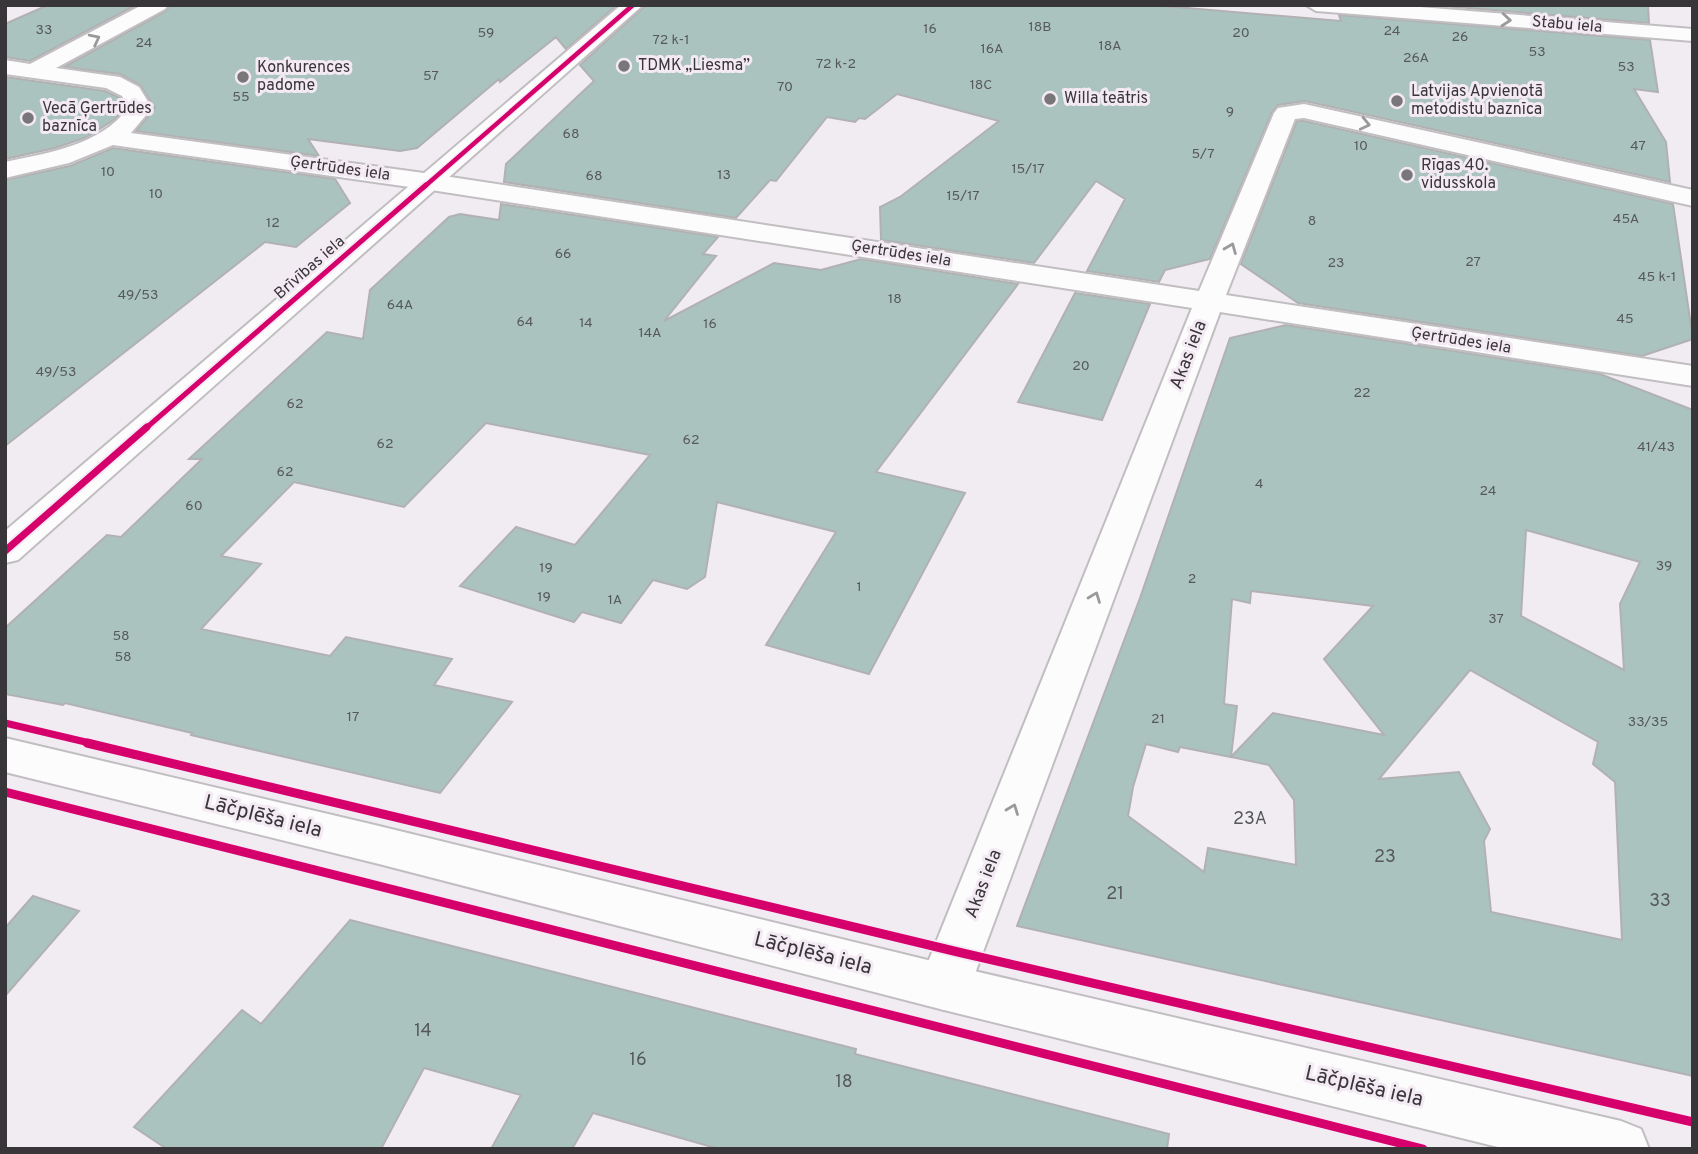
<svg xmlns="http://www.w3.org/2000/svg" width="1698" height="1154" viewBox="0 0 1698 1154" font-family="Overpass,sans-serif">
<rect width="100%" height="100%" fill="#f1ecf1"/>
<path fill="#abc3be" stroke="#b1b1b2" stroke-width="2" fill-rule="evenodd" d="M48 5H136L30 61 5 57V24Z
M170 5H617L566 49 556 37 500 82 499 79 417 148 400 151 308 139 319 156 136 131 155 108 140 85 120 74 64 67 166 11Z
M646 5H1152L1341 21 1339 15 1650 40 1658 92 1634 89 1666 142 1670 182 1305 101 1278 105 1272 112 1210 259 1165 270 1159 282 1087 271 1125 199 1096 181 1034 263 881 240 880 207 900 197 999 121 897 94 865 119 859 118 855 122 827 117 776 181 770 180 736 218 504 182 506 164 594 81 580 65Z
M1431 5H1648L1649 23Z
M5 77 105 91 120 98 125 108 115 119 87 137 55 148 5 159Z
M1297 121H1304L1673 204 1693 339 1642 356 1298 303 1241 264Z
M113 148 335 179 350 203 296 247 265 242 5 446V180L70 166Z
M501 204 718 237 703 254 716 256 664 321 774 263 821 270 861 259 1018 284 876 472 965 493 869 674 766 645 836 532 717 502 705 577 687 589 653 580 621 623 582 612 574 622 460 586 516 527 575 545 650 455 486 423 404 507 294 482 221 556 261 564 201 629 330 656 346 637 452 659 434 685 512 702 440 793 191 735 192 733 65 703 63 705 5 694V628L107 535 121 537 202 459H189L327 332 363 339 370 290 449 217 460 214 499 220Z
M1075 293 1150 304 1102 420 1018 402Z
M1286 325 1600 374 1693 410V1076L1017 926 1140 598 1230 338ZM1526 530 1640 562 1620 604 1624 670 1521 616ZM1251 591 1373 606 1324 659 1384 735 1273 713 1231 757 1269 765 1294 800 1296 865 1208 848 1204 872 1128 816 1133 787 1146 744 1178 752 1180 747 1231 757 1237 706 1224 704 1232 599 1250 603ZM1470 670 1598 742 1593 764 1615 782 1622 940 1491 912 1484 841 1490 829 1459 772 1379 779Z
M33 896 79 911 5 996V928Z
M350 920 856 1049 855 1054 1169 1134 1167 1149H719L593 1113 572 1149H491L521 1095 424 1068 381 1149H167L134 1127 242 1010 261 1024Z"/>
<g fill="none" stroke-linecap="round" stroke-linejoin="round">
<g stroke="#c1bec1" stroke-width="4">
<path id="minor" d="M142 5H168L165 9 56 68 120 77 139 87 152 108 131 133 431 174 1199 291 1274 113 1278 108 1304 104 1693 190V206L1304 118 1295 119 1226 295 1693 366V386L1220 312 970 987 962 1003 944 1010 926 1003 918 987 1192 308 431 190 113 145 69 163 5 178V162C48 153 101 145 128 108L122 96 106 88 5 74V60L30 64Z
M1306 5H1395L1693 29V41L1316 11Z"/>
</g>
<g stroke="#c1bec1" stroke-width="4">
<path id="primary" d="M5 738 379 826 944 964 1621 1121 1641 1129 1649 1149H1506L944 1010 379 864 5 772Z"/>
</g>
<g stroke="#c1bec1" stroke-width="4">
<path id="trunk" d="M621 5H643L18 560 5 563V531Z"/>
</g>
<use href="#minor" fill="#fdfcfd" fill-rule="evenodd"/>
<use href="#primary" fill="#fdfcfd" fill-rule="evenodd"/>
<use href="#trunk" fill="#fdfcfd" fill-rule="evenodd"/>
<g stroke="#f3eaf3" stroke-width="7">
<path id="cycleway-far3" d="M424 187 633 5"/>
</g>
<g stroke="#f3eaf3" stroke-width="9">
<path id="cycleway-far2" d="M145 429 426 185"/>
</g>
<g stroke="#f3eaf3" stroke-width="11">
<path id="cycleway-far1" d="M5 551 147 427
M5 723 94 744"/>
</g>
<g stroke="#f3eaf3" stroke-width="13">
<path id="cycleway" d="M87 743 958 952 1693 1122
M5 792 1423 1149"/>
</g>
<use href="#cycleway-far3" stroke="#d6006c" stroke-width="4.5"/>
<use href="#cycleway-far2" stroke="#d6006c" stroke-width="5"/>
<use href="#cycleway-far1" stroke="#d6006c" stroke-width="7"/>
<use href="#cycleway" stroke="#d6006c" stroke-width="9"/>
</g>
<defs><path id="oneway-chevron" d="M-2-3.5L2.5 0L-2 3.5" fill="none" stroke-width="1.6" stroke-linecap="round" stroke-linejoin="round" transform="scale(1.75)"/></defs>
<g stroke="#9b999b">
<use href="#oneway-chevron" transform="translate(1506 20) rotate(5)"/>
<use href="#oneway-chevron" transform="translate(95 39) rotate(-27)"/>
<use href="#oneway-chevron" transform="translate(1365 124) rotate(13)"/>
<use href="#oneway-chevron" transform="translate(1231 248) rotate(-68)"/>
<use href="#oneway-chevron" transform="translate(1095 597) rotate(-69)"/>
<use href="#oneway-chevron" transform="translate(1013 809) rotate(-69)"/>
</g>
<g fill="#797679" stroke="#f3eaf3" stroke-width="2.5">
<circle cx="624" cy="66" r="7"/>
<circle cx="243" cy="77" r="7"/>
<circle cx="1050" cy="99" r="7"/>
<circle cx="1397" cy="101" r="7"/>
<circle cx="28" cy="118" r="7"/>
<circle cx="1407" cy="175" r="7"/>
</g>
<g text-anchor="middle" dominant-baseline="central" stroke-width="6" stroke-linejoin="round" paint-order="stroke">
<g font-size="14" fill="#56595a">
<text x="1040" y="27">18B</text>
<text x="930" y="29">16</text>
<text x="44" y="30">33</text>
<text x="1392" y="31">24</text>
<text x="486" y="33">59</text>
<text x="1241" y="33">20</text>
<text x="1460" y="37">26</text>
<text x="671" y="40">72 k-1</text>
<text x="144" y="43">24</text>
<text x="1110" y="46">18A</text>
<text x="992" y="49">16A</text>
<text x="1537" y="52">53</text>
<text x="1416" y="58">26A</text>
<text x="836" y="64">72 k-2</text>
<text x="1626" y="67">53</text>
<text x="431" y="76">57</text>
<text x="981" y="85">18C</text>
<text x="785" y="87">70</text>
<text x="241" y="97">55</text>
<text x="1230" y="112">9</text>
<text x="571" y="134">68</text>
<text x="1361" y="146">10</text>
<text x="1638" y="146">47</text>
<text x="1203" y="154">5/7</text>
<text x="1028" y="169">15/17</text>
<text x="108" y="172">10</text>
<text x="724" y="175">13</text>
<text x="594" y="176">68</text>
<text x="156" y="194">10</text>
<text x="963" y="196">15/17</text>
<text x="1626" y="219">45A</text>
<text x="1312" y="221">8</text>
<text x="273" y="223">12</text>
<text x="563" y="254">66</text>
<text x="1473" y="262">27</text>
<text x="1336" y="263">23</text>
<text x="1657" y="277">45 k-1</text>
<text x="138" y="295">49/53</text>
<text x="895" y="299">18</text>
<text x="400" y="305">64A</text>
<text x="1625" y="319">45</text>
<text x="525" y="322">64</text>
<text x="586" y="323">14</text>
<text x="710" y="324">16</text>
<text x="650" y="333">14A</text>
<text x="1081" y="366">20</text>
<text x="56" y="372">49/53</text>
<text x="1362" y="393">22</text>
<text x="295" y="404">62</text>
<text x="691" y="440">62</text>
<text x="385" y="444">62</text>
<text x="1656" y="447">41/43</text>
<text x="285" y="472">62</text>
<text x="1259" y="484">4</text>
<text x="1488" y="491">24</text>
<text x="194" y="506">60</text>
<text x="1664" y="566">39</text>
<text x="546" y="568">19</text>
<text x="1192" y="579">2</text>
<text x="859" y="587">1</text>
<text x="544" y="597">19</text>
<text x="615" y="600">1A</text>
<text x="1496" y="619">37</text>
<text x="121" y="636">58</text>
<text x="123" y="657">58</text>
<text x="353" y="717">17</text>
<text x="1158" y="719">21</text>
<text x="1648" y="722">33/35</text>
</g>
<g font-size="16" fill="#393639" stroke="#f3eaf3">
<text transform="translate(1567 25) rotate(5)">Stabu iela</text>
<text transform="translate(340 169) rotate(8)">Ģertrūdes iela</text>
<text transform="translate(901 254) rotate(9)">Ģertrūdes iela</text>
<text transform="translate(310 268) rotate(-41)">Brīvības iela</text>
<text transform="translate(1461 341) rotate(9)">Ģertrūdes iela</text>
</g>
<g font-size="16" fill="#393639" stroke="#f3eaf3" text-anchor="start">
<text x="638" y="66">TDMK „Liesma”</text>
<text x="257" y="68">Konkurences<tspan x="257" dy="18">padome</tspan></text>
<text x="1411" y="92">Latvijas Apvienotā<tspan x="1411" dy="18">metodistu baznīca</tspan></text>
<text x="1064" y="99">Willa teātris</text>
<text x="42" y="109">Vecā Ģertrūdes<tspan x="42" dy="18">baznīca</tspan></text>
<text x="1421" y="166">Rīgas 40.<tspan x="1421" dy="18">vidusskola</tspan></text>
</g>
<g font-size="18" fill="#393639" stroke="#f3eaf3">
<text transform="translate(1189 355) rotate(-69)">Akas iela</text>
<text transform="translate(984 884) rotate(-69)">Akas iela</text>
</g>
<g font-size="18" fill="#56595a">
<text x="1250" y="819">23A</text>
<text x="1385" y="857">23</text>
<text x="1115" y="894">21</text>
<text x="1660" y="901">33</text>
<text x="423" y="1031">14</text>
<text x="638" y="1060">16</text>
<text x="844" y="1082">18</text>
</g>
<g font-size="21" fill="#393639" stroke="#f3eaf3">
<text transform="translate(263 817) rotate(14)">Lāčplēša iela</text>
<text transform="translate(813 954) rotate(14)">Lāčplēša iela</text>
<text transform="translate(1364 1087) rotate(13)">Lāčplēša iela</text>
</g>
</g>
<rect width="1698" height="1154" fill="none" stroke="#393639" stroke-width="14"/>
</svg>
